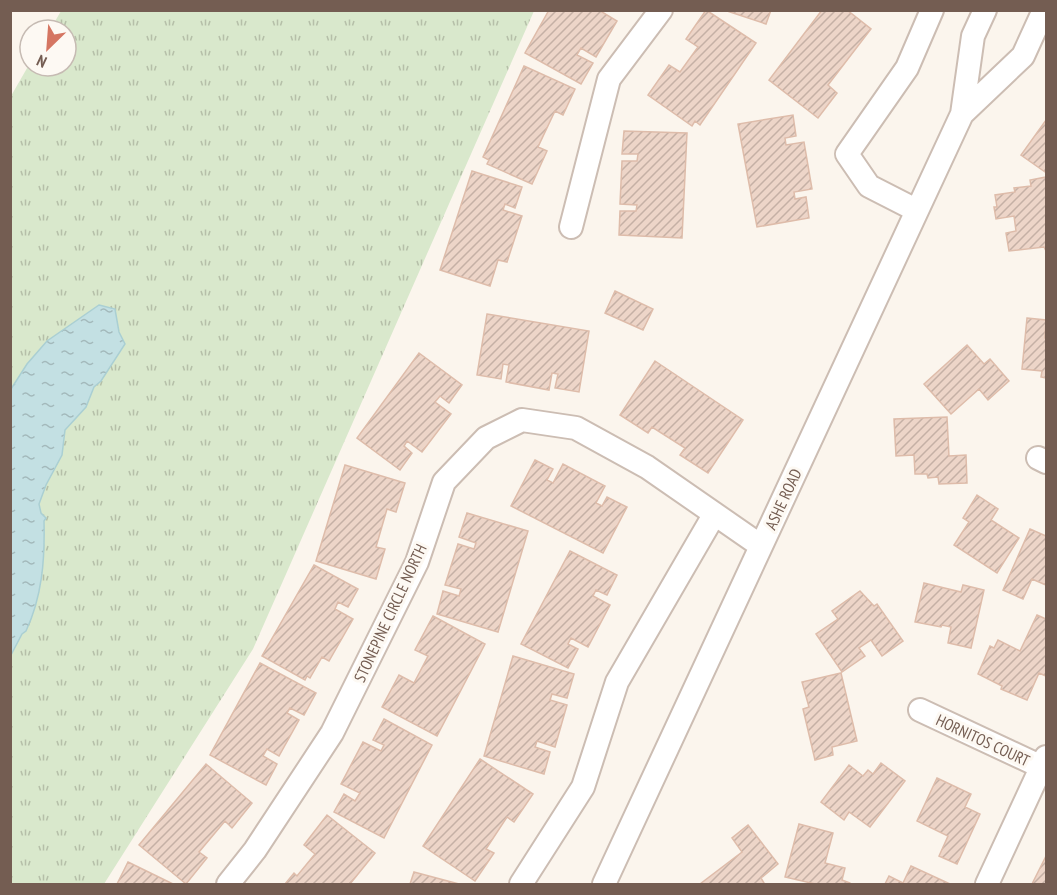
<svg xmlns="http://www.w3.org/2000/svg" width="1057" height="895" viewBox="0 0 1057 895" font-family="'PT Sans Narrow',sans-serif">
<defs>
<pattern id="grass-tufts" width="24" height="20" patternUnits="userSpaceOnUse" patternTransform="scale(1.5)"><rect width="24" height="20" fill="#d9e8cc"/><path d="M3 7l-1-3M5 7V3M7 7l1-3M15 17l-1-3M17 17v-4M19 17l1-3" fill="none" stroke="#b5bfa8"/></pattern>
<pattern id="water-ripples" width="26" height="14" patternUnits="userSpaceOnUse" patternTransform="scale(1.5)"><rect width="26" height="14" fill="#c3e0e3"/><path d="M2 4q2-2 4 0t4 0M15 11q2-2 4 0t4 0" fill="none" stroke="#a3b9bb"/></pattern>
<pattern id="building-hatch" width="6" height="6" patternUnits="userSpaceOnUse" patternTransform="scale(1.5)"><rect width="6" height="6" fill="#edd5c8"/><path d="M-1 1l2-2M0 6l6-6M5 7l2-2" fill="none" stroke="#c5b0a5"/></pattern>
</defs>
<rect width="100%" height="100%" fill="#fbf5ed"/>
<path fill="url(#grass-tufts)" d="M61 11H534L253 649 104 884H11V96L30 63V66H66V30H50Z"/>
<path fill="url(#water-ripples)" stroke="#aacfd3" stroke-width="1.5" d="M99 305 115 309 119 332 125 344 101 381 94 387 86 407 65 430 62 455 46 485 39 504 41 513 46 518 44 521C45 560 42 597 26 631L22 634 11 655V389L27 364 47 341Z"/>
<path fill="url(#building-hatch)" stroke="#debcaa" stroke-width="1.5" d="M549 10H603L602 12 617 21 596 57 581 48 577 55 593 63 581 84 525 53Z
M706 10 756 43 700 125 695 121 692 126 648 95 669 65 680 72 698 47 686 39Z
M724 10H771L766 24Z
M822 10H847L871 29 828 85 837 93 818 118 769 80Z
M524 66 575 89 563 115 555 111 538 147 547 151 532 184 487 164 489 160 483 157Z
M793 115 796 136 785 138 786 145 804 142 812 189 794 192 795 199 806 197 809 218 757 227 738 124Z
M1046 120V170L1045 172 1021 155Z
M624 131 687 133 682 238 619 235 620 211H636L637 205 620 204 622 161H637L638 154H622Z
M472 171 522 187 515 208 505 204 503 210 522 216 507 262 498 260 490 286 440 270Z
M1046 177V251L1044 247 1009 251 1006 233 1016 231 1014 216 996 219 994 207H997L995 195 1015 192 1014 188 1031 186 1030 180Z
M615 291 653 309 643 330 605 313Z
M487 314 589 331 579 392 555 388 558 374 552 373 549 390 506 382 509 365 503 364 501 379 477 375Z
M1027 318 1046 320 1045 338 1046 339V378L1041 377 1042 371 1022 369Z
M967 345 984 364 990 359 1009 381 988 400 979 389 951 414 924 384Z
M419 353 462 385 449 403 440 396 435 402 451 414 422 452 407 441 404 446 412 453 400 470 357 438Z
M655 361 743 420 708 473 680 455 685 448 652 427 648 433 620 415Z
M947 417 949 456 966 455 967 483 939 484 938 477 928 478 927 474H915L914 455 896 456 894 419Z
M535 460 553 469 547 480 553 483 563 464 605 486 596 503 602 506 607 497 627 507 603 553 511 506Z
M345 465 405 483 396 512 387 509 376 547 385 549 376 579 316 561Z
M977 495 998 509 991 520 1019 538 997 573 954 545 969 522 963 518Z
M467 513 528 531 498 632 437 614 443 591 459 596 461 589 445 585 458 544 474 549 476 543 459 537Z
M1030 529 1046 536V585L1032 579 1023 599 1003 590Z
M570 551 617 575 607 595 596 590 593 596 610 605 588 647 571 638 568 644 578 649 568 668 521 644Z
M314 565 358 589 348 607 338 602 335 609 353 619 329 661 322 657 310 678 307 676 305 680 262 656Z
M924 583 961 592 963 585 984 590 971 648 948 643 951 627 942 625 941 627 915 622Z
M860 591 874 606 877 604 903 641 882 656 871 640 859 648 865 656 842 672 816 634 838 619 832 611Z
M1037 615 1046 619V676L1039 673 1027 700 1001 689 1002 686 978 674 990 646 994 648 998 640 1020 651Z
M433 616 485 644 437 736 382 707 399 675 414 683 428 656 415 650Z
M513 656 574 674 567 698 552 694 550 700 567 705 555 747 537 741 535 747 550 752 544 774 484 756Z
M260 663 316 693 304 715 290 708 287 713 299 720 279 756 267 749 263 756 277 764 266 785 210 755Z
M841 673 857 741 832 747 833 755 815 760 803 709 809 707 802 682Z
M384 719 432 745 384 838 334 812 344 794 355 801 360 793 341 784 363 742 381 751 384 745 373 740Z
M480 759 533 794 514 822 507 817 486 849 494 853 475 881 423 846Z
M881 763 905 781 870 827 849 812 844 820 821 802 849 765 863 776 868 770 873 774Z
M206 764 252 803 232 828 225 821 199 852 207 858 186 884 139 845Z
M937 778 971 794 965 807 980 814 957 864 939 856 948 836 917 821Z
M327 815 375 853 350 884H285L294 873 297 876 315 854 304 845Z
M799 824 833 833 825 863 845 868 842 880 850 883V884H815L785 877Z
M748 825 778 864 761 878 764 883 762 884H700L742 852 732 838Z
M1046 856V884H1032Z
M128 862 173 884H117Z
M911 866 950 884H885L889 876 903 883Z
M414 872 459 884H410Z"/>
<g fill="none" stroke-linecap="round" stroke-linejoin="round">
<g stroke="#ccbdb3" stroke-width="26">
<path id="minor" d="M962 114 1023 56 1044 10
M916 210 869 186 847 154 907 68 932 10
M571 227 609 79 661 10
M1038 458 1046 462
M920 710 1046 769
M228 884 255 850 332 733 417 562 444 482 486 438 522 420 576 428 647 467 761 546
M521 884 583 787 617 682 714 515
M604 884 962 114 973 36 985 10
M987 884 1046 757"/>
</g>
<use href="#minor" stroke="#fff" stroke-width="22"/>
</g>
<g text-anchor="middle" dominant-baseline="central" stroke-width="6" stroke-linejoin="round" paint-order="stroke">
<g font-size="16" fill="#745d52" stroke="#fdf9f3">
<text transform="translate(783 499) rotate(-65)">ASHE ROAD</text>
<text transform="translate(390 613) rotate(-65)">STONEPINE CIRCLE NORTH</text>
<text transform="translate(983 740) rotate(25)">HORNITOS COURT</text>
</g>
</g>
<rect width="1057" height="895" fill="none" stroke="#745d52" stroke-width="24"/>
<g transform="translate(48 48) rotate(205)"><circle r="28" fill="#fdf9f3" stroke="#c6bbb3" stroke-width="1.5"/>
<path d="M0-4.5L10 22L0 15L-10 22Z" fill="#d57662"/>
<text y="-9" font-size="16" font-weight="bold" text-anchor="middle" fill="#745d52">N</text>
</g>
</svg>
